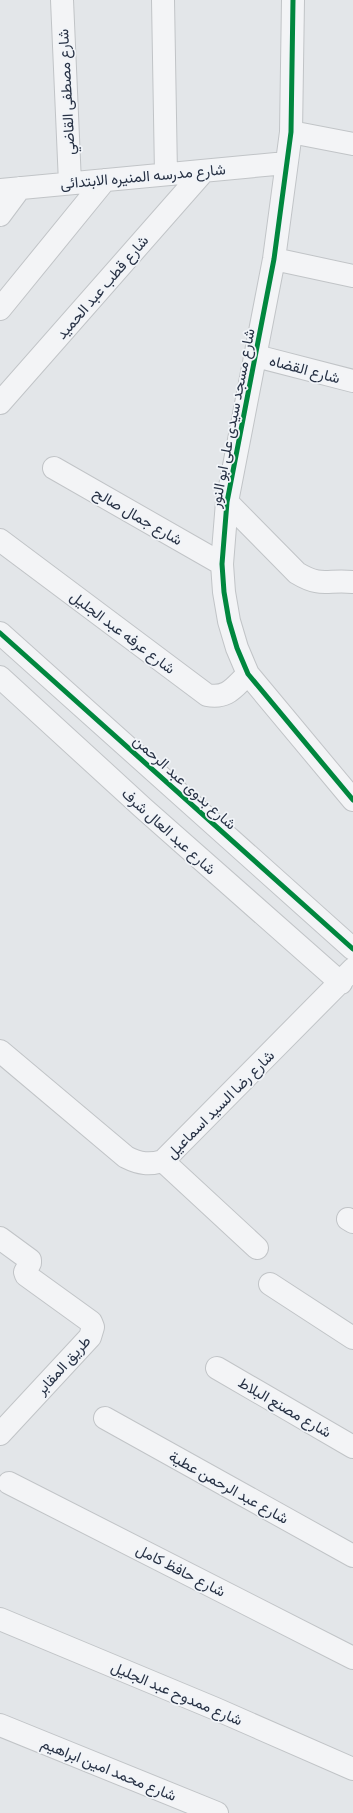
<svg xmlns="http://www.w3.org/2000/svg" width="353" height="1813" viewBox="0 0 353 1813" font-family="'PT Sans Narrow',Vazirmatn,sans-serif">
<rect width="100%" height="100%" fill="#e3e6e9"/>
<g fill="none" stroke-linecap="round" stroke-linejoin="round">
<g stroke="#c1c4c7" stroke-width="24">
<path id="street" d="M62 0 70 183
M163 0 166 174
M293 0 291 132 274 259 227 502 222 564 224 592 229 621 237 648 248 674 353 800
M291 132 353 144
M0 190 286 163
M0 215 20 188
M274 259 353 276
M0 309 105 180
M256 356 353 381
M0 403 204 171
M54 468 222 564
M227 502 297 573C322 588 327 579 353 582
M0 540 207 695C228 699 234 687 248 674
M0 633 353 949
M0 677 143 808 341 983
M0 1051 126 1157C140 1164 149 1165 163 1161L353 969
M163 1161 257 1248
M348 1219 353 1222
M0 1238 30 1260V1263L25 1272 26 1275 91 1322 93 1327 90 1337 0 1434
M270 1284 353 1338
M217 1368 353 1447
M105 1418 353 1556
M9 1483 353 1658
M0 1619 216 1709 353 1769
M0 1725 217 1813"/>
</g>
<use href="#street" stroke="#f3f4f6" stroke-width="22"/>
<g stroke="#f1f4f8" stroke-width="8">
<path id="cycleway" d="M293 0 291 132 274 259 227 502 222 564 224 592 229 621 237 648 248 674 353 800
M0 633 353 949"/>
</g>
<use href="#cycleway" stroke="#00873e" stroke-width="5"/>
</g>
<g text-anchor="middle" dominant-baseline="central" stroke-width="3.5" stroke-linejoin="round" paint-order="stroke">
<g font-size="15" fill="#283245" stroke="#f1f4f8">
<text transform="translate(66 92) rotate(-93)">شارع مصطفى القاضي</text>
<text transform="translate(143 176) rotate(-5)">شارع مدرسه المنيره الابتدائى</text>
<text transform="translate(102 287) rotate(-49)">شارع قطب عبد الحميد</text>
<text transform="translate(305 369) rotate(15)">شارع القضاه</text>
<text transform="translate(232 418) rotate(-79)">شارع مسجد سيدى على ابو النور</text>
<text transform="translate(138 516) rotate(30)">شارع جمال صالح</text>
<text transform="translate(123 632) rotate(37)">شارع عرفه عبد الجليل</text>
<text transform="translate(185 782) rotate(42)">شارع بدوى عبد الرحمن</text>
<text transform="translate(169 831) rotate(42)">شارع عبد العال شرف</text>
<text transform="translate(220 1104) rotate(-45)">شارع رضا السيد اسماعيل</text>
<text transform="translate(63 1365) rotate(-48)">طريق المقابر</text>
<text transform="translate(285 1407) rotate(30)">شارع مصنع البلاط</text>
<text transform="translate(229 1487) rotate(29)">شارع عبد الرحمن عطية</text>
<text transform="translate(181 1570) rotate(27)">شارع حافظ كامل</text>
<text transform="translate(177 1693) rotate(23)">شارع ممدوح عبد الجليل</text>
<text transform="translate(109 1769) rotate(22)">شارع محمد امين ابراهيم</text>
</g>
</g>
</svg>
